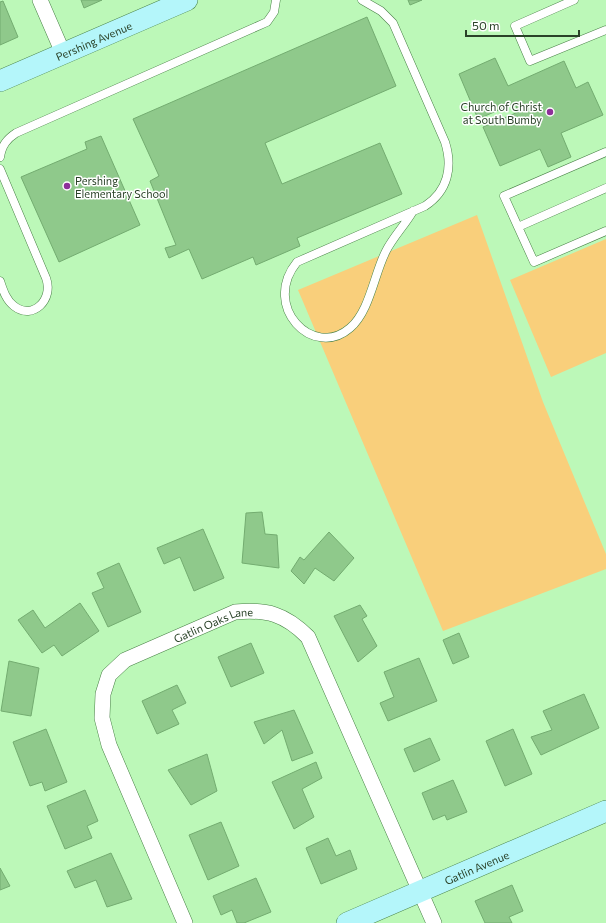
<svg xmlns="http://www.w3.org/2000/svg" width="606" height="923" viewBox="0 0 606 923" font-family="Commissioner,sans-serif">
<rect width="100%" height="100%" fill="#bcf8b8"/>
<path fill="#f9cf7b" d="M477 215 543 402 606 554V569L443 631 298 290Z
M606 239V353L551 377 510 280Z"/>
<path fill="#8fc98b" stroke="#73ac70" d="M81 0H102L84 8Z
M408 0H422L410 5Z
M3 1 18 37 0 45V2Z
M367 17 396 86 265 143 282 184 380 143 402 194 297 238 300 246 256 265 253 257 202 279 189 249 169 258 165 248 176 245 150 181 159 176 133 119Z
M495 58 508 86 564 61 576 88 588 82 603 115 561 133 571 157 548 167 540 149 500 166 483 127 518 112 515 103 478 119 459 74Z
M101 136 140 225 59 262 21 177 87 149 85 142Z
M262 512 265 534 277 535 279 568 242 563 246 513Z
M203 529 224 578 194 591 180 557 164 564 157 548Z
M329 532 354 558 334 581 315 568 304 584 291 571 300 557 304 560Z
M119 563 141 612 108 627 92 593 104 588 97 573Z
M80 603 99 631 62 656 54 645 42 653 18 620 33 610 45 628Z
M360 605 367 616 362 619 377 646 358 662 334 616Z
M459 633 469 657 453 664 443 640Z
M251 643 264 673 231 687 218 657Z
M419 658 437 701 388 721 380 703 394 697 384 672Z
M9 661 39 668 31 716 1 711Z
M177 685 186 703 172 710 179 724 157 734 142 701Z
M584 694 599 728 541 755 531 737 552 730 543 711Z
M294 710 313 753 292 761 282 730 264 744 254 722Z
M46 729 67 782 45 791 42 782 30 786 13 742Z
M513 729 532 774 505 786 486 741Z
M430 738 440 760 414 772 404 749Z
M207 754 217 791 191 805 168 770Z
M316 762 322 778 302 789 314 817 294 829 272 782Z
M453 780 467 812 447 820 445 815 433 820 422 793Z
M85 790 98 821 87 826 92 838 65 849 47 806Z
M221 822 239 866 208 880 189 835Z
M328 838 336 856 350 850 357 869 321 884 306 848Z
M111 853 132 899 107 907 96 880 75 888 67 871Z
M0 868 10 886 0 890Z
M256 878 271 912 244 923H237L232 910 221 915 213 896Z
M512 885 523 911 509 917 512 923H485L475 901Z"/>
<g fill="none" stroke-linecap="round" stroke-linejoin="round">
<g stroke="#488046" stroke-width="9">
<path id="lane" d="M362 0 381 11 393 23 445 142C453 167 448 191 425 206L297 262C261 306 313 360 350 328 370 311 374 274 386 251 393 237 405 225 413 211
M574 0 515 26 530 61 606 30
M606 152 504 196 534 262 606 231
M0 157C2 145 7 139 16 133L267 22 274 12 276 0
M0 169 46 278C54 299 33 321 14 306 6 300 3 290 0 281
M518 227 606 188"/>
</g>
<g stroke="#488046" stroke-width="16">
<g id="street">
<path d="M40 0 63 53"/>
<path id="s1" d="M185 923 109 745 102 718 103 694 109 675 125 660 235 612C267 609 285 614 308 637L434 923"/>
</g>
</g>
<g stroke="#488046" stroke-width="22">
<g id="secondary">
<path id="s2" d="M0 81 187 0"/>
<path id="s3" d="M347 923 606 811"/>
</g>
</g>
<use href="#lane" stroke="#fff" stroke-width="8"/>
<use href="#street" stroke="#fff" stroke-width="15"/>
<use href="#secondary" stroke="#b4f6fa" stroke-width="21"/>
</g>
<g fill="#8e3099" stroke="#fff" stroke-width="1.5">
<circle cx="550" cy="112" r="4"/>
<circle cx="67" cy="186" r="4"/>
</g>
<g text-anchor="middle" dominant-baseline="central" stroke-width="3" stroke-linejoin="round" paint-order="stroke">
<g font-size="11" fill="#2a4228" stroke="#fff">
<text stroke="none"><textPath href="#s2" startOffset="102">Pershing Avenue</textPath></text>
<text stroke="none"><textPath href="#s1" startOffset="383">Gatlin Oaks Lane</textPath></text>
<text stroke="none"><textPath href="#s3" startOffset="141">Gatlin Avenue</textPath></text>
</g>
<g font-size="11" fill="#2a4228" stroke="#fff" text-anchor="end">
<text x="542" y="106">Church of Christ<tspan x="542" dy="13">at South Bumby</tspan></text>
<text x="75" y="180" text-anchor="start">Pershing<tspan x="75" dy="13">Elementary School</tspan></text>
</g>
</g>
<path d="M466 30v6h113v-6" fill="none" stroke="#2a4228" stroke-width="2"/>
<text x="472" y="30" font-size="12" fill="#2a4228" stroke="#ffffff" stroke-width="3" paint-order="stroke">50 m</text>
</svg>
